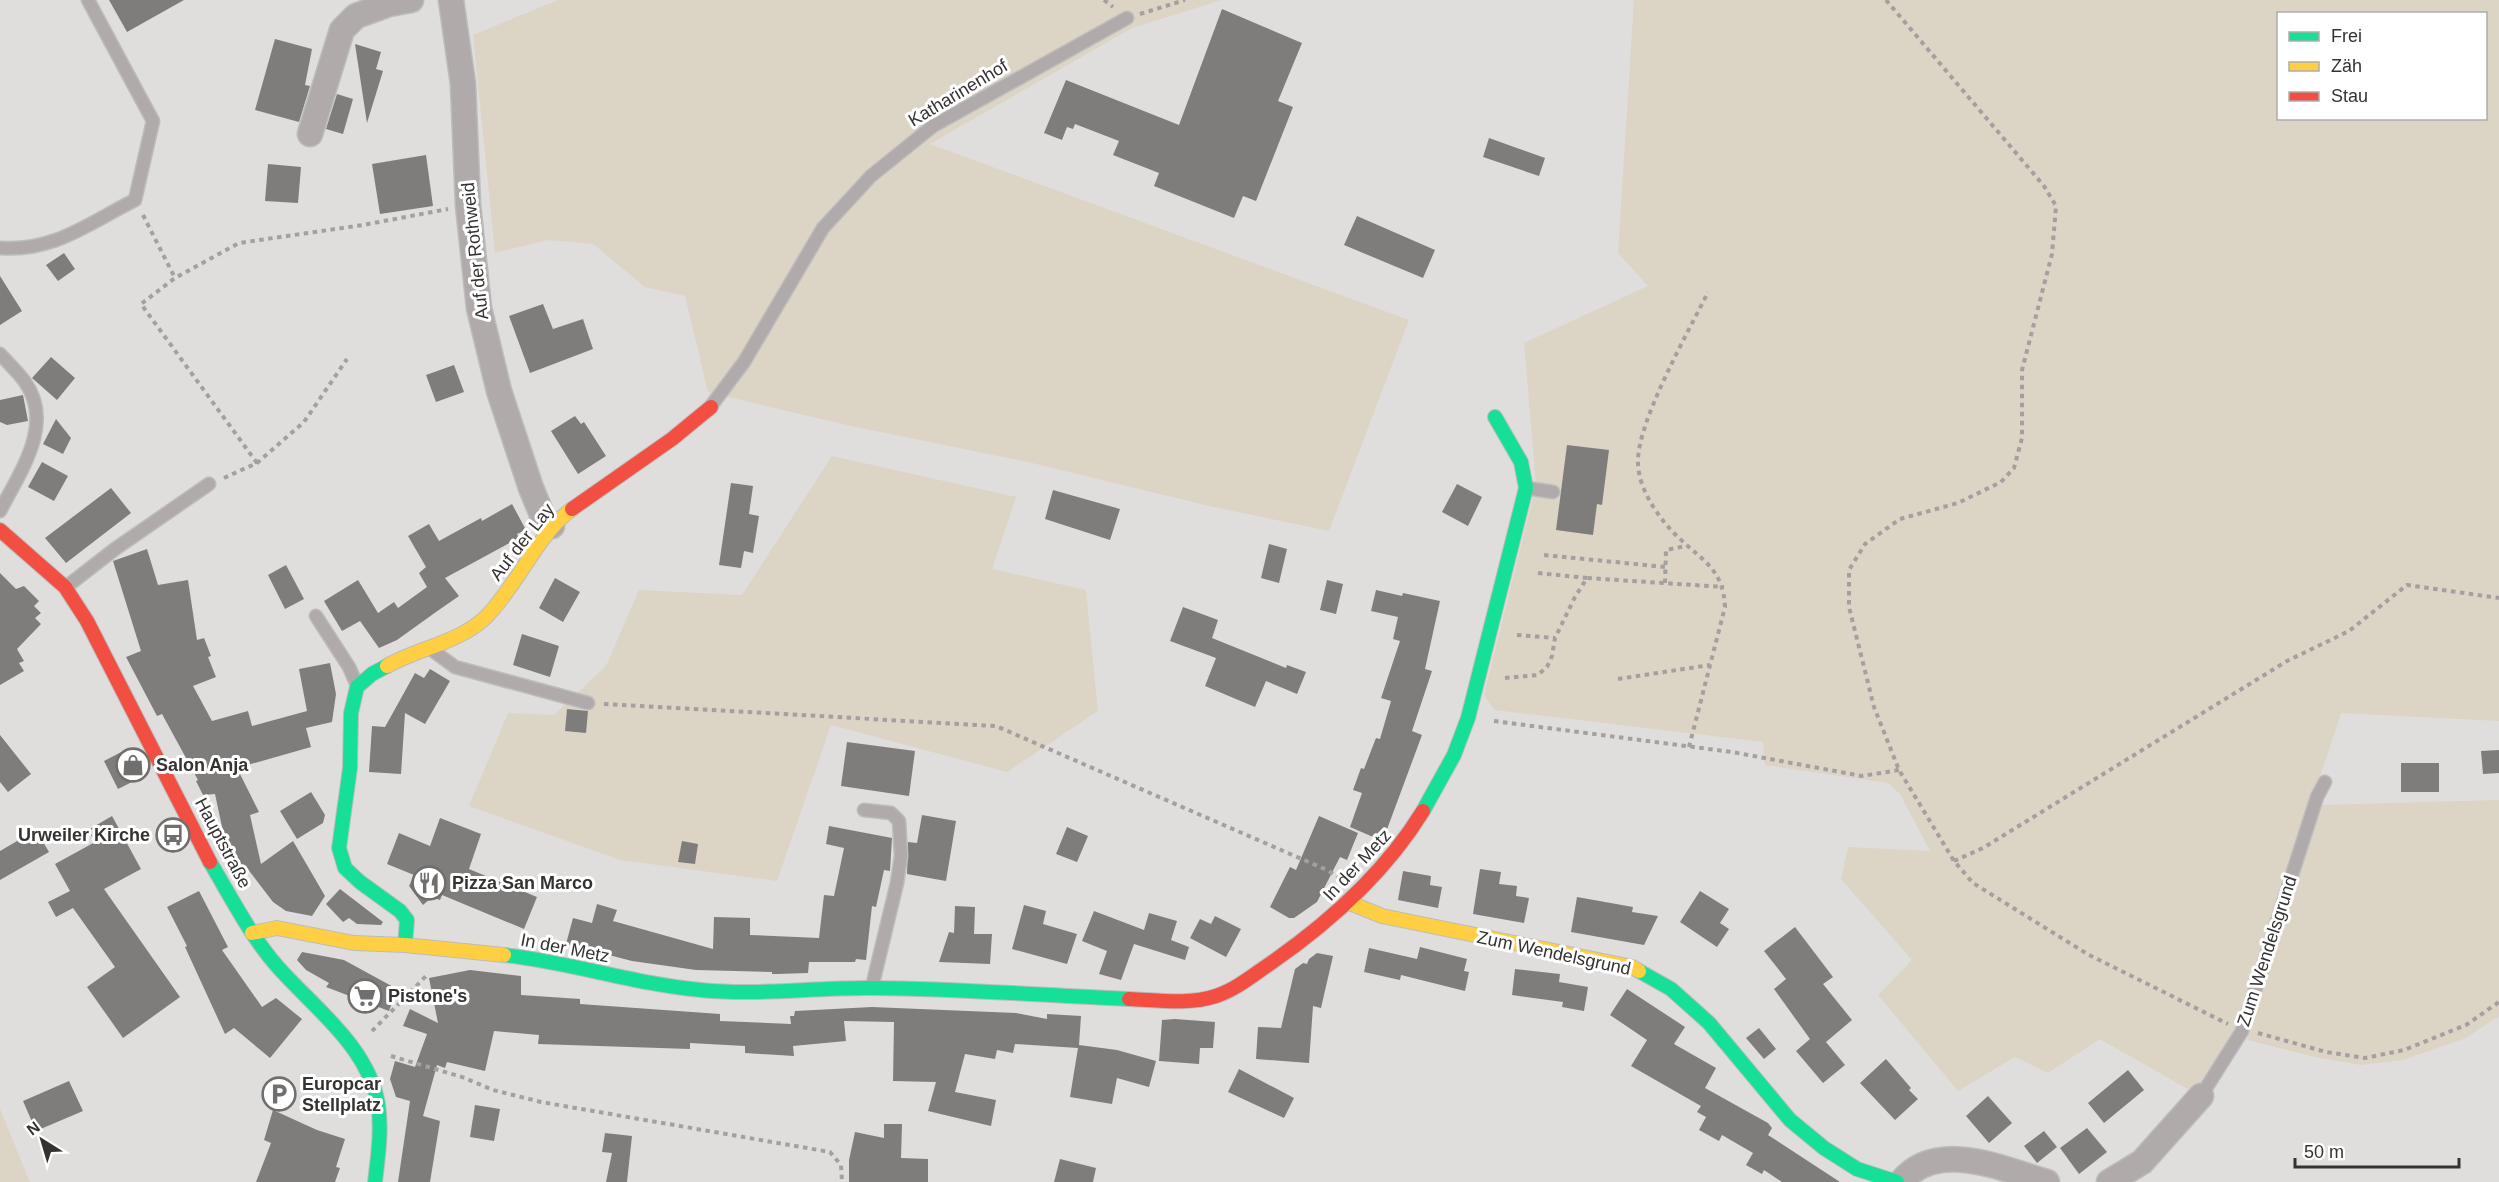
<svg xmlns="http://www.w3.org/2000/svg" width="2499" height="1182" viewBox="0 0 2499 1182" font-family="Helvetica,sans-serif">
<rect width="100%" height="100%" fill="#e0dedd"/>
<path fill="#dcd4c4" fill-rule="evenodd" d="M558 0H1222L1132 28 930 144 1409 320 1329 531 1209 506 1028 462 846 425 708 392 685 296 645 287 593 244 548 240 495 253 473 35Z
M1634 0H2499V721L2341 713 2233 1037 2193 1092 2100 1039 2048 1073 2015 1057 1958 1091 1878 995 1912 960 1841 879 1848 847 1930 851 1900 794 1888 783 1765 765 1763 742 1494 710 1484 695 1536 485 1524 343 1648 286 1618 253ZM2278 14H2486V118H2278Z
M832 456 1016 497 992 569 1086 590 1098 711 1007 772 831 725 777 881 620 860 469 806 508 713 554 715 606 666 639 590 742 595Z
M2499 800V1016L2466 1038 2403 1060 2361 1065 2319 1058 2247 1040 2320 805Z
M0 1109 30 1182H0Z"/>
<path fill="#7f7d7c" d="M109 0H184L127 32Z
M1222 9 1302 43 1278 101 1293 107 1256 201 1243 196 1234 218 1154 186 1159 173 1113 155 1119 141 1075 124 1073 129 1067 127 1062 140 1044 133 1066 80 1179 125Z
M275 39 312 49 305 85 310 86 299 122 255 110Z
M355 44 381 52 376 69 383 71 367 123Z
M337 94 353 99 343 134 326 129Z
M1489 138 1545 158 1539 176 1483 157Z
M426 155 433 206 380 214 372 164Z
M268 164 301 167 298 203 265 201Z
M1357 216 1435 250 1423 278 1344 245Z
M64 253 75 269 58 281 46 265Z
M0 276 22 311 0 325Z
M543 304 553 329 583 319 593 349 530 373 509 316Z
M51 357 75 378 57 400 32 378Z
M454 365 464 392 436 402 426 375Z
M23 395 28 421 7 425 0 422V400Z
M575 416 581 424 584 422 606 456 578 474 551 431Z
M56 419 71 438 63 454 43 444Z
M1567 445 1609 450 1602 505 1597 504 1593 535 1556 530Z
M42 462 68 476 54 501 28 487Z
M731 483 753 486 749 514 759 516 753 553 744 551 741 568 719 565Z
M1457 484 1482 497 1468 526 1442 512Z
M111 488 131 513 66 563 45 538Z
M1053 490 1120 509 1110 540 1045 519Z
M512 504 526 530 517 534 519 538 445 578 459 596 436 612 397 640 379 648 360 621 342 631 324 601 358 580 378 613 394 602 398 608 427 587 419 573 426 567 408 536 429 524 439 541 481 518 482 521Z
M1269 544 1287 549 1279 583 1261 578Z
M147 549 158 585 188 580 197 640 204 638 211 656 208 657 216 677 193 686 212 721 248 711 252 726 307 711 299 669 330 663 336 694 332 722 306 728 311 747 237 768 259 812 250 815 261 864 293 841 325 896 312 916 286 911 273 902 247 868 237 870 228 855 215 794 203 795 196 781 198 780 162 714 157 716 126 657 141 651 113 561Z
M286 565 304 599 285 609 268 575Z
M0 573 16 589 24 586 39 601 34 606 41 613 35 618 41 624 17 649 24 661 19 663 24 671 0 685Z
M555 578 580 592 563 622 539 608Z
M1327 580 1343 584 1336 614 1320 610Z
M1376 590 1402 596 1403 593 1440 601 1425 669 1432 671 1412 731 1422 735 1386 832 1380 840 1350 827 1362 793 1353 790 1361 768 1364 769 1376 738 1380 739 1391 701 1381 698 1400 641 1393 639 1398 617 1371 611Z
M1183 607 1218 620 1212 638 1286 668 1287 665 1306 672 1297 694 1266 681 1255 707 1205 686 1216 658 1170 641Z
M522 634 559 646 550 677 513 665Z
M430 669 450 681 425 724 405 713 401 774 369 772 372 726 385 727 415 673 424 678Z
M567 709 588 711 586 733 565 731Z
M0 735 31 774 8 792 0 782Z
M847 742 915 751 909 796 841 786Z
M129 748 144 776 118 789 104 761Z
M2499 750V773L2483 774 2481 751Z
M2401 763H2439V792H2401Z
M311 792 325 815 323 823 297 839 280 811Z
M922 815 956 821 946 881 907 874 908 842 917 843Z
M112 816 141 869 104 889 180 997 123 1038 87 987 115 967 73 908 56 917 48 902 70 891 55 864 95 842 88 830Z
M1319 816 1358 833 1347 860 1340 857 1317 902 1294 918H1289L1270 907 1290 867 1296 870Z
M440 818 481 834 469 869 537 897 524 929 442 895 440 900 432 897 423 905 409 886 414 875 387 864 399 833 430 846Z
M829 826 892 838 890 871 884 870 876 907 872 906 866 960 856 959 855 962H809L808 973 777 974H772V972L696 970 632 961 566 944 573 918 592 923 597 904 617 910 613 921 713 949 714 917 750 918V935L819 938 824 895 834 896 844 848 826 844Z
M1067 827 1088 836 1077 862 1056 854Z
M36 830 49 852 0 880V851Z
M682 841 698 844 695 864 678 862Z
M1480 869 1501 872 1499 884 1517 886 1516 896 1529 898 1524 923 1473 914Z
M1403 871 1431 876 1430 885 1442 887 1438 908 1398 900Z
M340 889 383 922 381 925 357 924 349 918 343 922 326 904Z
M199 891 228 947 222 950 262 1007 276 998 302 1019 270 1058 234 1028 225 1034 185 947 187 946 167 907Z
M1700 891 1729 909 1720 923 1729 929 1717 947 1680 922Z
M1577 897 1633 907 1632 912 1658 916 1644 945 1571 932Z
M1024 905 1046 911 1043 924 1077 934 1067 964 1012 949Z
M955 906 975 907 974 934H992L990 964 939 962 949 932 954 933Z
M1094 911 1144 930 1149 913 1177 921 1171 940 1189 947 1185 960 1134 944 1121 980 1099 974 1107 951 1082 941Z
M1215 916 1241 929 1226 957 1190 938 1200 919 1211 924Z
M1795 927 1833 977 1823 984 1852 1020 1826 1042 1845 1065 1823 1083 1796 1051 1810 1039 1774 989 1786 979 1764 951Z
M1420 947 1467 959 1464 971 1469 972 1465 991 1401 975 1400 980 1364 972 1369 948 1417 959Z
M302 952 344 960 397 989 389 1011 326 987 329 983 306 970 297 960Z
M1317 953 1333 956 1321 1008 1313 1006 1309 1063 1256 1059 1258 1027 1281 1028 1295 969 1303 963 1307 964 1309 959Z
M1515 969 1560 974 1559 982 1588 987 1584 1011 1562 1007 1563 1002 1512 995Z
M470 970 521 976V995L580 999V1004L720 1014V1021L791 1024 790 1016H794L795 1011 872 1007 1016 1013 1047 1019V1014L1081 1016 1079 1045 1117 1050 1156 1061 1149 1087 1117 1078 1112 1104 1070 1097 1078 1048 1015 1044 1013 1053 997 1050 995 1059 965 1054 955 1092 996 1100 991 1126 928 1111 936 1082 893 1081 894 1022 844 1021 846 1041 793 1046 794 1056 745 1053V1046L690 1043V1049L538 1044 539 1035 494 1031 485 1071 447 1062 445 1068 437 1065 423 1116 440 1121 430 1182H398L410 1101 396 1097 390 1079 395 1061 415 1067 427 1034 403 1026 410 1009 438 1023 429 978Z
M1627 989 1685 1027 1674 1044 1716 1068 1705 1088 1768 1123 1772 1128 1768 1135 1840 1182H1782L1764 1170 1762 1174 1746 1165 1753 1153 1722 1135 1719 1141 1699 1130 1706 1117 1697 1112 1701 1106 1631 1066 1647 1040 1610 1015Z
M1175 1019 1215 1022 1213 1048H1200L1199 1064 1159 1061 1162 1020Z
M1759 1028 1776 1049 1764 1059 1746 1038Z
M1886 1059 1911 1088 1909 1090 1918 1099 1895 1120 1860 1083Z
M1239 1069 1294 1098 1284 1118 1228 1092Z
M2128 1070 2144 1090 2104 1123 2088 1103Z
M69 1081 83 1111 36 1131 23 1101Z
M1988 1096 2012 1123 1989 1143 1966 1116Z
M475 1105 500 1109 494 1141 470 1137Z
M273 1110 317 1130 345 1139 336 1167 340 1168 335 1182H256L271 1143 264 1140Z
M884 1124H902L901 1158 928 1159V1182H849V1160L855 1132 884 1138Z
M2087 1128 2107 1152 2079 1174 2060 1148Z
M2044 1131 2057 1147 2037 1163 2024 1146Z
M605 1133 632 1136 627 1182H606L612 1153 602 1152Z
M1060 1159 1096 1168 1093 1182H1054Z"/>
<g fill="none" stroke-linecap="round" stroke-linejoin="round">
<g stroke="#bdbcbc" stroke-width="15">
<path id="lane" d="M0 248C54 252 89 223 135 200L153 121 88 0
M0 354C8 363 18 372 25 382 55 424 20 472 0 511
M711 406 744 362 823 228 871 176 933 126 1127 18
M1527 488 1553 492
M66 587 115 549 209 484
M316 616 349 667 356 683
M432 650 455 667 588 703
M864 810 891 813 899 821 901 856 897 883 872 987
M2201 1096 2242 1031 2317 797 2325 782"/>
</g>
<g stroke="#bdbcbc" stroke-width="27">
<path id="street" d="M451 0 463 84 468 205 479 308 499 391 531 488 543 517 552 526
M310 134 342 30 356 16 389 4 411 0
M1901 1182C1937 1138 2002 1169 2047 1182
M2109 1182 2142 1162 2201 1096"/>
</g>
<g stroke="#bdbcbc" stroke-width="16">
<path id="fast" d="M387 666 372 674 357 687 351 713 350 768 339 848 345 868 360 882 400 911 407 920 405 945
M1423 811 1454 755 1468 718 1526 488 1521 462 1495 417
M210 862C231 897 250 935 277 966 314 1008 368 1046 378 1104 382 1130 378 1156 375 1182
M504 955C570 962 634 984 701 990 760 996 816 987 874 988 959 989 1044 995 1129 999
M1639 971 1671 989 1709 1023 1790 1120 1824 1148 1857 1169 1897 1182"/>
</g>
<g stroke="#bdbcbc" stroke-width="16">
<path id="slow" d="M387 666C418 648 459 643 486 617 517 586 539 532 572 509
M1350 903 1382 916 1632 967 1639 971
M252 933 277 928 354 943 405 945 504 955"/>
</g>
<g stroke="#bdbcbc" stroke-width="16">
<path id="jam" d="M572 509 672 439 711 407
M0 530 65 587 87 621 210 862
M1129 999C1157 1000 1188 1005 1216 996 1237 989 1253 975 1271 963 1330 922 1385 873 1423 811"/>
</g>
<path stroke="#a4a0a0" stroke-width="4" stroke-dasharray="4.5 4.5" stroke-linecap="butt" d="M1104 0 1113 7
M1886 0 2044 186 2056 206 2052 254 2022 370V438L2014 468 2001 482 1958 503 1900 519 1865 544 1849 570V607L1874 707 1899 770 1954 861 1973 883 2089 955 2228 1024
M1140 14 1185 0
M143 215 175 278
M257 463 141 304 175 278 239 243 363 225 448 209
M224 478 257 463 304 422 347 359
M1544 555 1665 567
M1538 573 1587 578
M1665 583 1666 550 1686 546
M1517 635 1555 638
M1505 678 1538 675 1547 667 1552 656 1555 638 1575 597 1587 578 1724 587
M1618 679 1710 665
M604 704 996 726 1327 870 1338 877
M1494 721 1732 752 1862 776 1899 770
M1689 747 1725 607C1723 569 1704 562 1679 538 1660 520 1639 491 1638 464 1636 423 1689 331 1708 292
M1954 861 1983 848 2287 661 2349 631 2407 585 2499 598
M372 1031 428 974
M2258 1033 2326 1052 2365 1058 2404 1050 2466 1025 2499 1002
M391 1056 462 1077 493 1090 541 1102 830 1152 841 1165 842 1182"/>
<use href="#lane" stroke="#b0aaaa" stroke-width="12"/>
<use href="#street" stroke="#b0aaaa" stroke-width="24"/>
<use href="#fast" stroke="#16e098" stroke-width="14"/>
<use href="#slow" stroke="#ffcf43" stroke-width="14"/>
<use href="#jam" stroke="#f24e42" stroke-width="14"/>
</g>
<defs>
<g id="shop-ring" transform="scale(1.725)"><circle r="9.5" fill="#fff" stroke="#706f6e" stroke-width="1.5"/><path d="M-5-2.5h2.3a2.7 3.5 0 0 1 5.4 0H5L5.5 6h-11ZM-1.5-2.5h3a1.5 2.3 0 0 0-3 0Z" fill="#706f6e"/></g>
<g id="bus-ring" transform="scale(1.725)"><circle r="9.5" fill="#fff" stroke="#706f6e" stroke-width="1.5"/><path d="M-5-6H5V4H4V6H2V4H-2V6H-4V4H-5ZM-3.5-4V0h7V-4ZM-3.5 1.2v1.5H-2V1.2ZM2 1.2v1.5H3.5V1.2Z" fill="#706f6e"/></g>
<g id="restaurant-ring" transform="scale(1.725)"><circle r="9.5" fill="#fff" stroke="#706f6e" stroke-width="1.5"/><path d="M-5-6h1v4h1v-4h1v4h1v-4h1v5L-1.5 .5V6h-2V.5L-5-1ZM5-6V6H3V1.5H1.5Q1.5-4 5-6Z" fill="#706f6e"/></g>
<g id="supermarket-ring" transform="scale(1.725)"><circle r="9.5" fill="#fff" stroke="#706f6e" stroke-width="1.5"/><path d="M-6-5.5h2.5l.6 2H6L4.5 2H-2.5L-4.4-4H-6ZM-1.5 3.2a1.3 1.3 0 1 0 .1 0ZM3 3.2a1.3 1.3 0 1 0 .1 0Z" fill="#706f6e"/></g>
<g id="parking-ring" transform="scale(1.725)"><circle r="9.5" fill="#fff" stroke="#706f6e" stroke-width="1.5"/><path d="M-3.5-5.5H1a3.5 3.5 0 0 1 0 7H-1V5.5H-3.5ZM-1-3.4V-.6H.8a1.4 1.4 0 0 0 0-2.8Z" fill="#706f6e"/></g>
</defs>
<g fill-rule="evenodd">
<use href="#shop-ring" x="133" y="765"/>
<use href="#bus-ring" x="173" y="835"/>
<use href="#restaurant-ring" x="429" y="883"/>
<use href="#supermarket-ring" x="365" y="996"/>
<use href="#parking-ring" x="279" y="1094"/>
</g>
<g text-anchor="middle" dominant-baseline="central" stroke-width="6" stroke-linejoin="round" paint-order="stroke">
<g font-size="18" fill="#343332" stroke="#fff">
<text transform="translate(958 93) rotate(-31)">Katharinenhof</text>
<text transform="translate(475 251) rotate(-96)">Auf der Rothweid</text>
<text transform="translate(522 542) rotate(-52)">Auf der Lay</text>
<text transform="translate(223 843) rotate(62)">Hauptstraße</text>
<text transform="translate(1357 865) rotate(-47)">In der Metz</text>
<text transform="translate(565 948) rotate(11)">In der Metz</text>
<text transform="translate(2267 951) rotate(-72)">Zum Wendelsgrund</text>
<text transform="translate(1554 953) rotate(12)">Zum Wendelsgrund</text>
</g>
<g font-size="18" font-weight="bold" fill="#343332" stroke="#fff" text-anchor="start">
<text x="156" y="765">Salon Anja</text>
<text x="150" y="835" text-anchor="end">Urweiler Kirche</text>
<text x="452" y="883">Pizza San Marco</text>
<text x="388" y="996">Pistone's</text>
<text x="302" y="1084">Europcar<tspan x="302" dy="21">Stellplatz</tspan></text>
</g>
</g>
<rect x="2277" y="12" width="210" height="108" fill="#ffffff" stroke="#aeadad" stroke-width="1.5"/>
<rect x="2289" y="32" width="30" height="9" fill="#16e098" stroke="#aeadad" stroke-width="1.5"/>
<text x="2331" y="42" font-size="18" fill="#343332">Frei</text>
<rect x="2289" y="62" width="30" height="9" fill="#ffcf43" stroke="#aeadad" stroke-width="1.5"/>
<text x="2331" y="72" font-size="18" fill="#343332">Zäh</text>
<rect x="2289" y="92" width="30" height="9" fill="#f24e42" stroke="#aeadad" stroke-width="1.5"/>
<text x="2331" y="102" font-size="18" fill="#343332">Stau</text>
<g transform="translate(42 1140) rotate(323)" stroke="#ffffff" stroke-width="4.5" paint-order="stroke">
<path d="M0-4.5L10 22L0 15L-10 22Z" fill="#343332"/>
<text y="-9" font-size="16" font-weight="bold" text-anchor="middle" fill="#343332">N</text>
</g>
<path d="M2295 1158v9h164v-9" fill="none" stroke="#343332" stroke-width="3"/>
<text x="2304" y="1158" font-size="18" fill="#343332" stroke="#ffffff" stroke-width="4.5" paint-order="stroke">50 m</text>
</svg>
